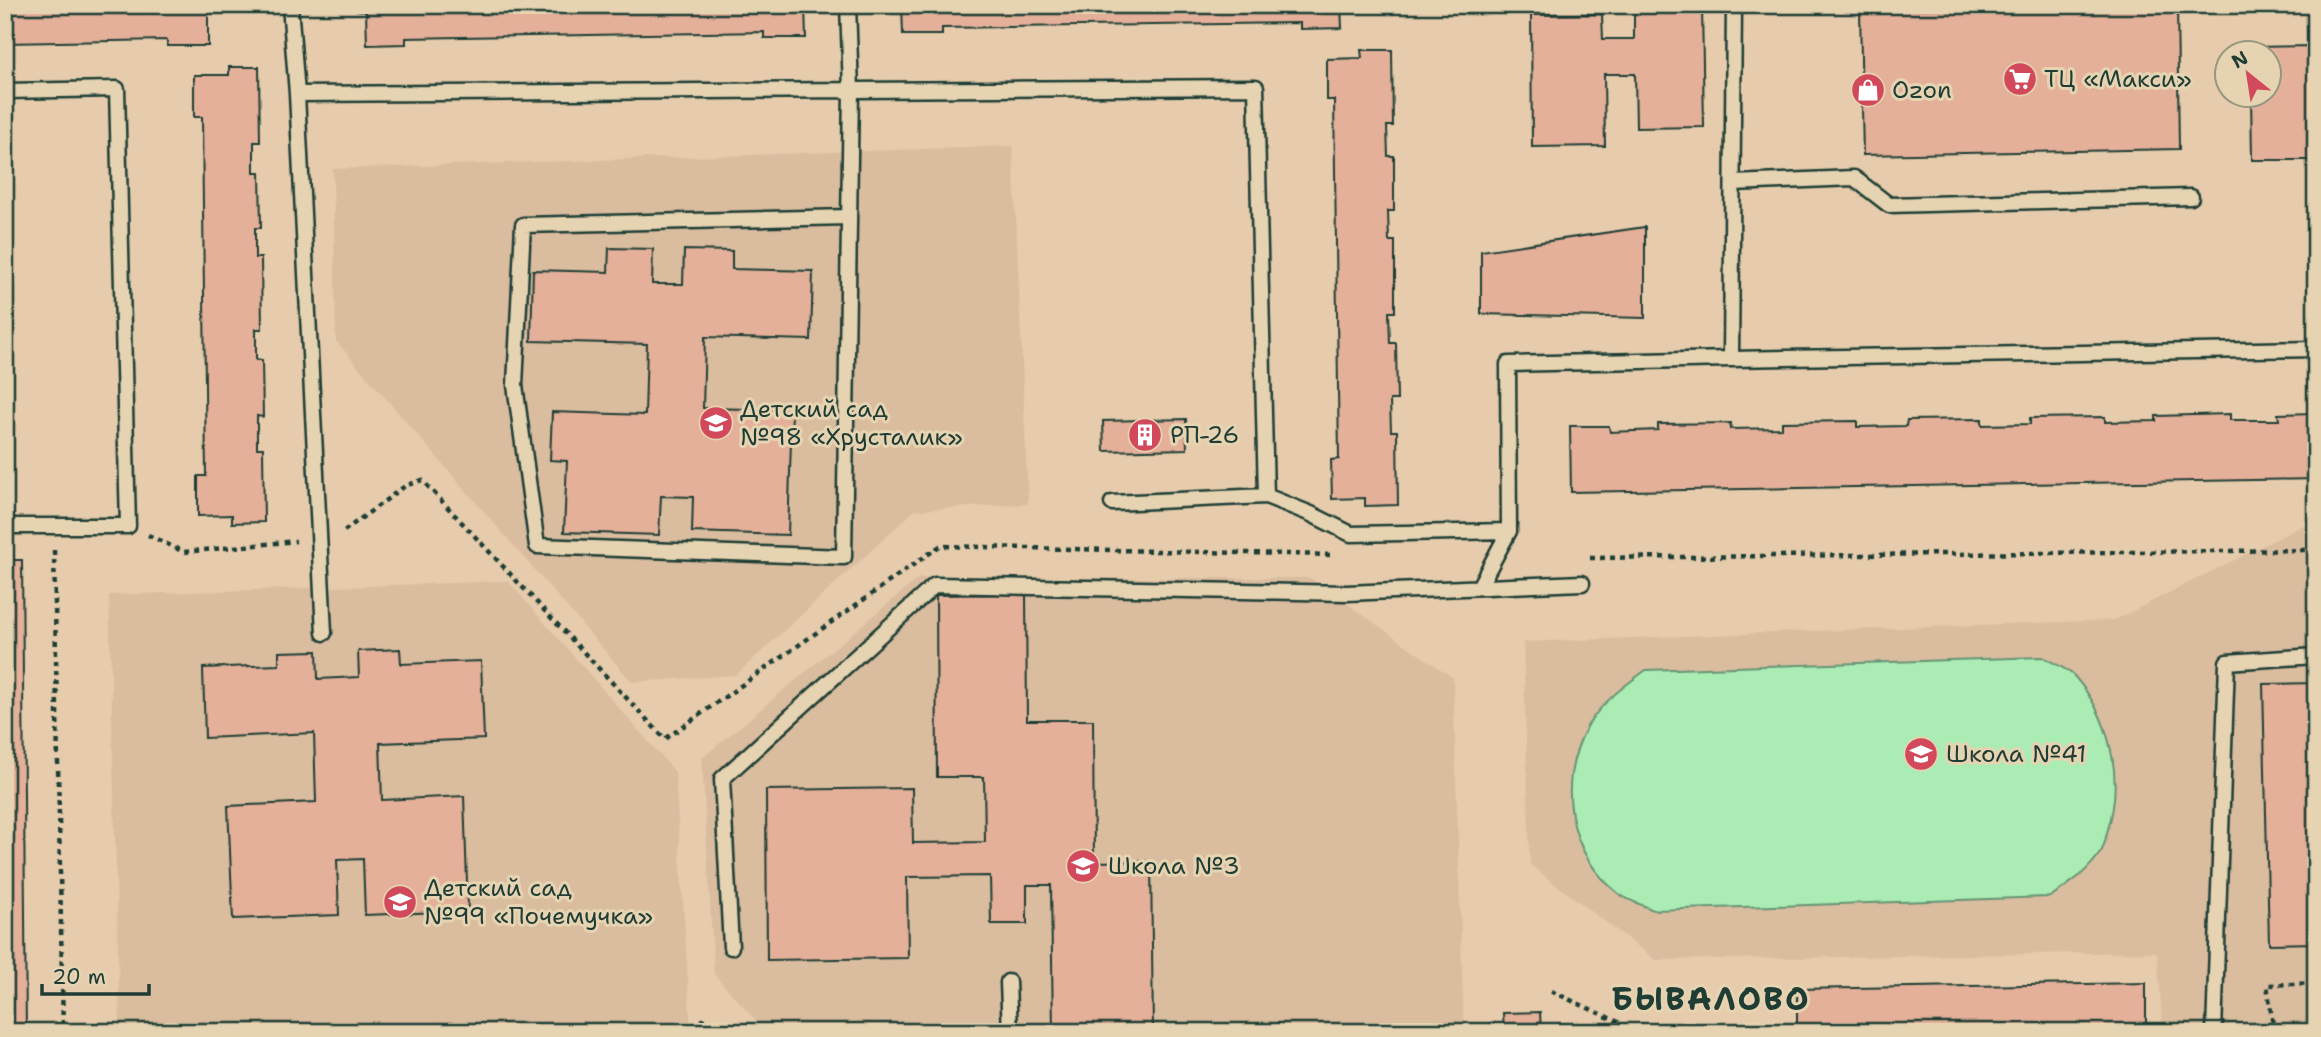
<svg xmlns="http://www.w3.org/2000/svg" width="2321" height="1037" viewBox="0 0 2321 1037" font-family="'Shantell Sans',sans-serif">
<rect width="100%" height="100%" fill="#e6ccac"/>
<filter id="ink" filterUnits="userSpaceOnUse"><feTurbulence type="fractalNoise" baseFrequency=".0143" numOctaves="2"/><feDisplacementMap in="SourceGraphic" scale="14" xChannelSelector="R" yChannelSelector="G"/><feConvolveMatrix kernelMatrix="1 2 1 2 8 2 1 2 1" color-interpolation-filters="sRGB"/></filter>
<g filter="url(#ink)">
<path fill="#dabc9f" d="M1013 146 1028 504 915 510 736 675 632 682 336 341 333 169Z
M2316 519V1027L2163 1031 2157 952 1656 960 1530 865 1523 642 2115 620Z
M919 578H1310L1453 678 1464 1032H766L714 974 702 758Z
M508 581 675 772 691 1032H120L109 595Z"/>
<path fill="#abecb4" stroke="#659474" stroke-width="2" d="M2043 657C2053 663 2067 668 2075 677 2110 717 2124 778 2108 829 2106 836 2105 844 2102 850 2088 872 2071 883 2050 897L1653 910C1643 905 1629 901 1619 894 1567 853 1556 782 1588 725 1602 702 1624 686 1646 670Z"/>
<path fill="#e5b099" stroke="#1f3d34" stroke-width="2" d="M5 5H217V11H208V46H167V40L5 43Z
M357 5H805L806 38H764V32L406 38V44L367 45 366 11 357 10Z
M902 5H1341L1342 28 1300 29V23L942 28V35H903Z
M1634 5H1702L1704 127 1636 128 1635 74H1604L1605 146 1532 147 1531 15 1602 14 1603 39H1634Z
M2089 5H2177L2179 149 1863 155 1860 10Z
M2315 46 2316 160H2252L2251 94H2268V52H2251V47Z
M1361 50H1392L1393 126H1387L1388 156H1394V211H1388L1389 241H1395V312H1389L1390 343H1396L1397 400H1390L1391 431H1397L1398 505 1365 506V498L1332 499 1331 460 1339 459 1334 100H1327V59L1362 58Z
M229 67H259L260 142H254V172H260L261 228H255V258H261L262 329H256V360H262L263 417 257 416V448H263L264 522 232 523V515L198 516V476H206L202 117H194V75H229Z
M1645 227V318L1481 314V251Z
M609 248 653 249 652 284H683L684 250 732 251V269L813 271 811 340 705 337 703 408 792 410 788 535 692 532 693 497 661 496 659 535 564 532 567 461 550 460 552 412 645 415 647 344 531 341 533 270 608 272Z
M2315 413 2316 479 1571 492 1570 426H1609L1610 432 1658 430V424L1731 423 1730 429 1782 428V422L1857 421V427L1906 426 1907 420 1982 419V425L2030 424V418L2105 417V422L2156 421V416L2230 414V420H2279L2278 414Z
M1186 419 1187 449 1104 451 1103 421Z
M5 560H22L26 1032H5Z
M1026 594 1027 720H1093L1094 862 1151 861 1153 1032H1053L1051 885H1027V924H991L990 876 907 877 908 958 767 960 766 790 912 788 913 843 985 842 984 777H937L936 595Z
M400 649 401 664 481 661 484 739 380 743 382 800 464 796 468 911 365 915 363 859 337 860 339 915 233 919 228 806 316 802 314 733 205 738 203 668 279 665V652L317 651 318 679 359 677 358 651Z
M2316 683V943L2269 944 2263 684Z
M2146 983V1032H1797V989Z
M1540 1012 1541 1032H1504L1503 1013Z"/>
<g fill="none" stroke-linecap="round" stroke-linejoin="round">
<g stroke="#1f3d34" stroke-width="19">
<path id="lane" d="M290 5 297 94 324 633
M848 5 851 90 844 557 537 546 515 385 523 225 849 217
M5 91 117 89 128 526H5
M297 94 1256 87 1266 496 1311 514 1351 534 1509 531
M1733 183 1854 178 1889 205 2191 197
M1731 359 2316 349
M1112 503 1266 496
M1479 587 1509 531 1508 364 1731 359 1734 5
M731 947 722 779 935 585 1347 593 1582 583
M1008 982 1010 1032
M2214 1032 2227 662 2316 656"/>
</g>
<path stroke="#1f3d34" stroke-width="4.5" stroke-dasharray="5 5" stroke-linecap="butt" d="M344 531 405 486 422 480 665 739 940 546 1332 555
M148 535 184 552 296 541
M54 550 63 1032
M1590 558 2310 550 2316 546
M1551 991 1640 1032
M702 1018 712 1032
M2274 1032 2267 985 2316 983"/>
<use href="#lane" stroke="#e6d3b1" stroke-width="14"/>
</g>
</g>
<defs>
<g id="supermarket-disc" transform="scale(1.75)"><circle r="9.5" fill="#d1495b" stroke="#e6d3b1"/><path d="M-6-5.5h2.5l.6 2H6L4.5 2H-2.5L-4.4-4H-6ZM-1.5 3.2a1.3 1.3 0 1 0 .1 0ZM3 3.2a1.3 1.3 0 1 0 .1 0Z" fill="#fff"/></g>
<g id="shop-disc" transform="scale(1.75)"><circle r="9.5" fill="#d1495b" stroke="#e6d3b1"/><path d="M-5-2.5h2.3a2.7 3.5 0 0 1 5.4 0H5L5.5 6h-11ZM-1.5-2.5h3a1.5 2.3 0 0 0-3 0Z" fill="#fff"/></g>
<g id="school-disc" transform="scale(1.75)"><circle r="9.5" fill="#d1495b" stroke="#e6d3b1"/><path d="M0-5L7-2L0 1L-7-2ZM-4 1L0 2.5L4 1V4Q0 6-4 4Z" fill="#fff"/></g>
<g id="building-disc" transform="scale(1.75)"><circle r="9.5" fill="#d1495b" stroke="#e6d3b1"/><path d="M-4-6H4V6H1V3H-1V6H-4ZM-2.5-4.3h1.7v1.8h-1.7ZM.8-4.3h1.7v1.8H.8ZM-2.5-1h1.7V.8h-1.7ZM.8-1h1.7V.8H.8Z" fill="#fff"/></g>
</defs>
<g fill-rule="evenodd">
<use href="#supermarket-disc" x="2020" y="79"/>
<use href="#shop-disc" x="1868" y="90"/>
<use href="#school-disc" x="716" y="423"/>
<use href="#building-disc" x="1145" y="435"/>
<use href="#school-disc" x="1921" y="754"/>
<use href="#school-disc" x="1083" y="866"/>
<use href="#school-disc" x="400" y="902"/>
</g>
<g text-anchor="middle" dominant-baseline="central" stroke-width="6" stroke-linejoin="round" paint-order="stroke">
<g font-size="24" fill="#1f3d34" stroke="#e6d3b1" text-anchor="start">
<text x="2044" y="79">ТЦ «Макси»</text>
<text x="1892" y="90">Ozon</text>
<text x="740" y="409">Детский сад<tspan x="740" dy="28">№98 «Хрусталик»</tspan></text>
<text x="1170" y="435">РП-26</text>
<text x="1946" y="754">Школа №41</text>
<text x="1108" y="866">Школа №3</text>
<text x="424" y="888">Детский сад<tspan x="424" dy="28">№99 «Почемучка»</tspan></text>
</g>
<g font-size="32" font-weight="bold" letter-spacing="2" fill="#1f3d34" stroke="#e6d3b1">
<text x="1711" y="998">БЫВАЛОВО</text>
</g>
</g>
<rect width="2321" height="1037" fill="none" stroke="#e6d3b1" stroke-width="28"/>
<rect x="14" y="14" width="2293" height="1009" fill="none" stroke="#1f3d34" stroke-width="2.5" filter="url(#ink)"/>
<g transform="translate(2248 74) rotate(330)"><circle r="33" fill="#e6d3b1" stroke="#96977f" stroke-width="2"/>
<path d="M0-5L12 26L0 18L-12 26Z" fill="#d1495b"/>
<text y="-10" font-size="19" font-weight="bold" text-anchor="middle" fill="#1f3d34">N</text>
</g>
<path d="M42 984v10h107v-10" fill="none" stroke="#1f3d34" stroke-width="3.5"/>
<text x="52" y="984" font-size="21" fill="#1f3d34" stroke="#e6d3b1" stroke-width="5" paint-order="stroke">20 m</text>
</svg>
